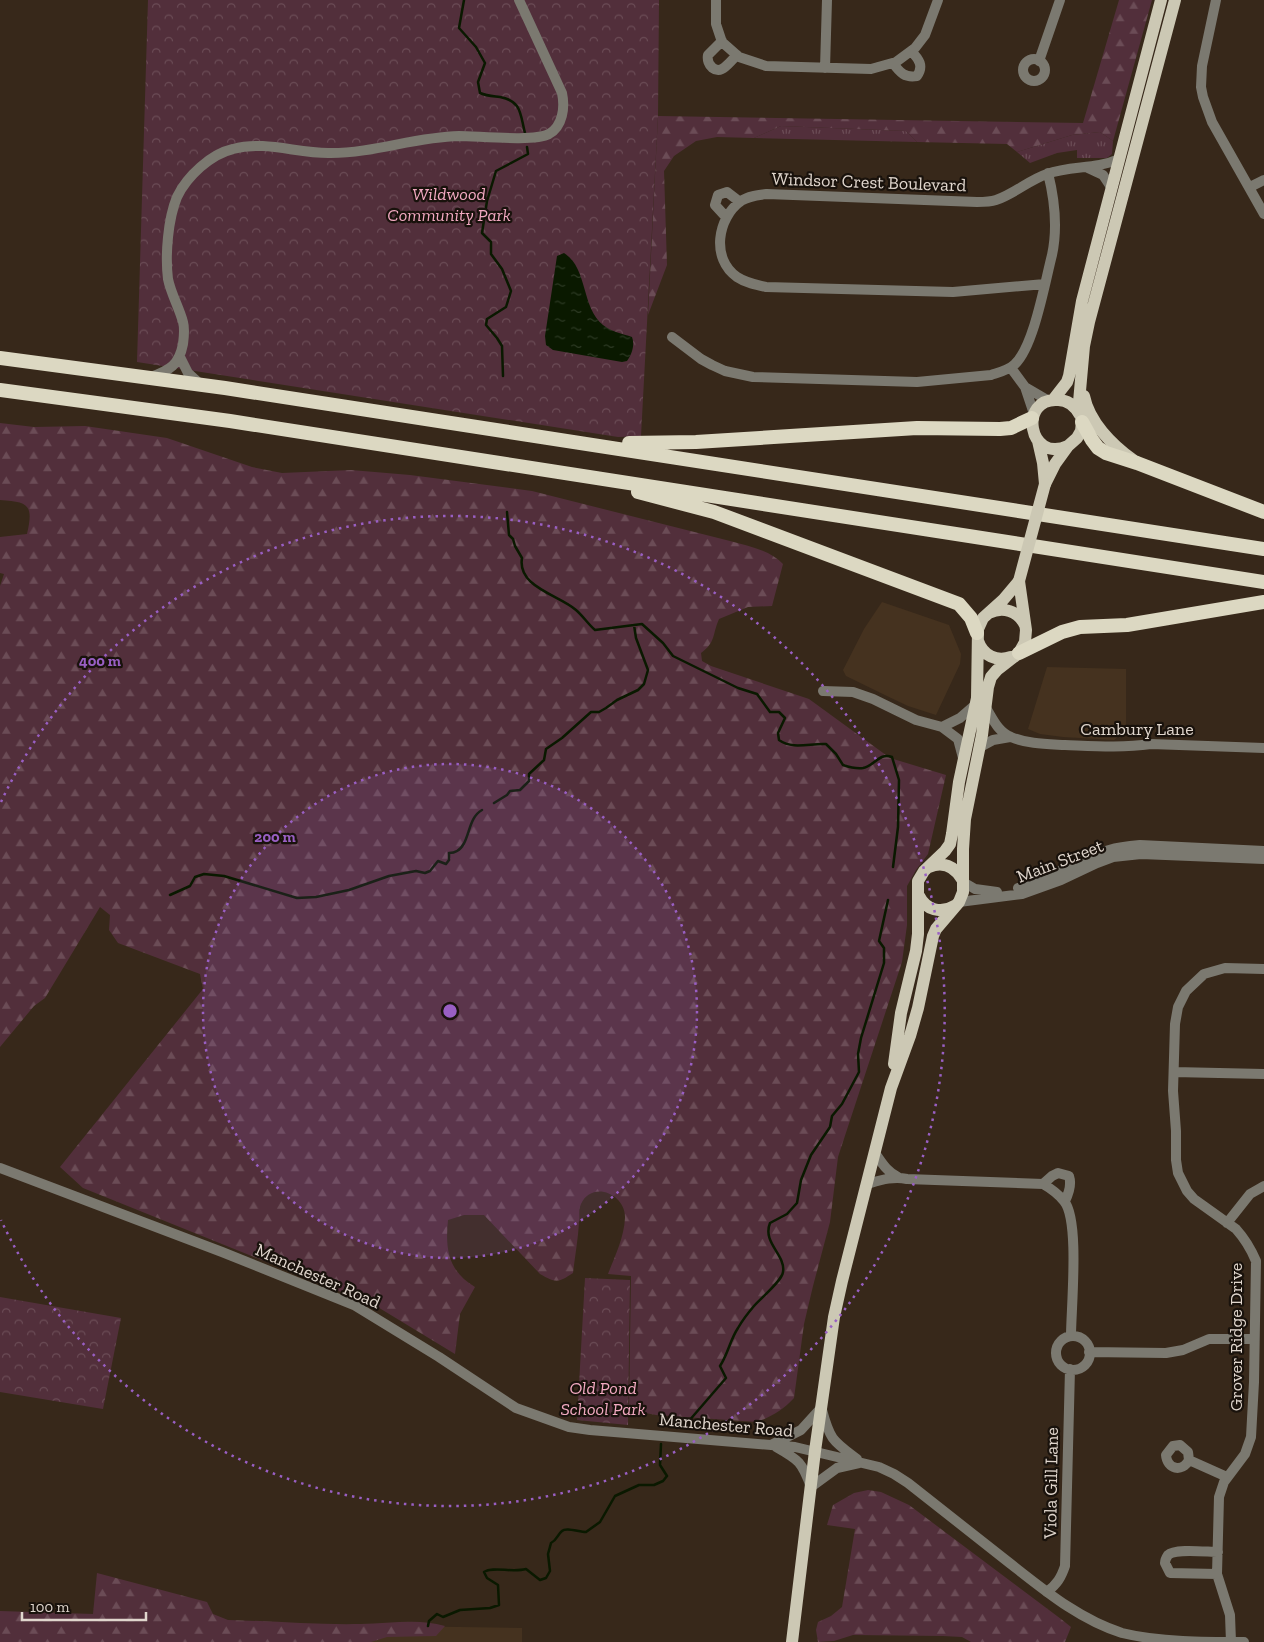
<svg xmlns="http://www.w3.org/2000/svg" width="1264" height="1642" viewBox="0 0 1264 1642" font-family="'Zilla Slab',serif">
<defs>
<pattern id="grass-tufts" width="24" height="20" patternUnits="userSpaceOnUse" patternTransform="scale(1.25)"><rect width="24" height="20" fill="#522f3b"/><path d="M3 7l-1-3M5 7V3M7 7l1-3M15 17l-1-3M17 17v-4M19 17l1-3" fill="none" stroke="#6b4c56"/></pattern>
<pattern id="forest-firs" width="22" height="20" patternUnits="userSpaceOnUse" patternTransform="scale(1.25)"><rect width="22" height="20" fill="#522f3b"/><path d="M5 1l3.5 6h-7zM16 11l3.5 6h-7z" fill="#6b4c56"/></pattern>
<pattern id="park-crowns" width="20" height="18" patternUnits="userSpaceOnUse" patternTransform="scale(1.25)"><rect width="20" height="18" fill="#522f3b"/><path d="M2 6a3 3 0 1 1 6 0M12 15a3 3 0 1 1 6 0" fill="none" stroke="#6b4c56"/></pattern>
<pattern id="water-ripples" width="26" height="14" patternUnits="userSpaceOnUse" patternTransform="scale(1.25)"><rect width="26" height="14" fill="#0a1900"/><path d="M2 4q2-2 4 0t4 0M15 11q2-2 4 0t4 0" fill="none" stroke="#2d3a24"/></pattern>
</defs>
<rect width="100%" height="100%" fill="#37281a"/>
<path fill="#45321f" d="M882 602 949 625 961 654 960 664 936 715 908 706 889 697 846 676 843 670 864 629Z
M1047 667 1126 669V731L1114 740 1063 737 1040 734 1028 729Z
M109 1622 522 1628V1642H109Z"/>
<path fill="url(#grass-tufts)" d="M781 126 906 131 917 142 754 138Z
M1100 132 1113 141 1112 154 1107 158H1077V150L1057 153 1030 163 1017 152 1072 135Z"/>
<path fill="url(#forest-firs)" d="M1119 0H1152L1113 141 1100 132 1072 135 1017 152 1007 144 917 142 906 131 781 126 754 138 717 137 696 141 674 156 664 171 667 265 648 315 658 116 1083 123Z
M0 423 34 427 85 426 167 438 252 467 282 473 351 470 410 475 532 491 730 541C748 546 770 550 783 564L772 606 748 607 719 619C712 635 716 642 701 653L702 661 711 666 809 699 890 758 946 775 928 854 916 870 907 886V925L902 962 838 1157 830 1222 813 1286 804 1324 794 1398C783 1410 772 1416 757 1422L656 1415 629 1410 631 1276 608 1274C615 1256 624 1238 625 1218 626 1194 592 1180 581 1204 578 1210 580 1216 579 1223 578 1239 575 1256 573 1273 558 1283 556 1283 540 1274L484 1215H464L448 1220C445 1249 448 1271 475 1287L460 1314 455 1354 376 1306 83 1188 60 1167 203 989 200 974 118 943 109 930 110 915 100 907 45 998 34 1006 0 1047V586L4 574 0 573V537L27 534C34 504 28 502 0 500Z
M868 1490 881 1492 909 1505 1061 1619 1071 1627 1065 1642H971L962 1637 943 1636 853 1635 834 1641 818 1642 816 1630 818 1622 831 1616 842 1607 855 1529 827 1525 833 1505 854 1493Z
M97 1573 207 1602 213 1614 228 1620C272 1621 317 1625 361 1624 390 1624 417 1618 445 1626L436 1636 387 1637 371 1642H0V1611L93 1614Z"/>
<path fill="url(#park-crowns)" d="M148 0H659L658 116 641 436 618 437 137 362Z
M585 1278 630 1280 628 1425 577 1420Z
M0 1297 121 1318 103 1409 0 1392Z"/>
<path fill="url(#water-ripples)" d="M564 253C588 268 581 307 603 325 610 331 623 334 632 337 635 345 632 354 627 361L622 362 553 350 546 345 545 336 557 256Z"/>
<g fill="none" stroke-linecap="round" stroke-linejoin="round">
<path stroke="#0a1900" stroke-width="2.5" d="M464 0 459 28 476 47 485 63 478 82 480 93C487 96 492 96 500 97 522 101 520 114 525 133
M503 376 502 346 497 338 486 325 487 319 506 307 511 291 502 269 491 254V242L482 233 487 201 496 171 528 154 527 147
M507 512 509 535 513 539 515 546 522 558C517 587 559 595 576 610 583 616 588 624 595 630L642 624 663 643 673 656 738 688 757 694 770 712H779L785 718 778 733 779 740C793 750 810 743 826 744L836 754 843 765C849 767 856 769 863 768 875 766 879 752 892 757L899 780 898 827 893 867
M494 803 507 795 510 791 520 790 529 781V774L544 760 546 749 562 738 591 712H599L606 708 617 700 638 690 644 684 648 670 636 638 634 625
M170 895 190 886 195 877 204 874 224 876 297 898 316 897 349 890 389 876 416 871 425 873 430 871 438 861 446 864 449 860V853C451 853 454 853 457 851 470 844 467 818 482 810
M688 1422 726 1378 720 1366C728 1354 730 1340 738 1328 742 1321 748 1313 754 1306 760 1299 782 1281 783 1272 786 1255 762 1243 770 1223L787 1214 797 1203 801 1180 811 1155 830 1127 832 1116 842 1104 859 1072 858 1054 861 1038 884 963V948L879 941 888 900
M428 1626 429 1621 437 1614 443 1617 460 1610 490 1608 499 1605 498 1585 487 1578 484 1572C493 1566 512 1573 526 1569L540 1580 546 1578 550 1571 548 1554 551 1543C557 1540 557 1535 562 1531 566 1527 579 1532 586 1532L600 1522 615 1496 639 1485H654L663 1481 667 1476 660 1465 661 1444"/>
<path stroke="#7b7970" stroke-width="10" d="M716 0V24L722 42 739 57 766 66 871 69 896 62 915 48 925 35 938 0
M1216 0 1202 66 1201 87 1203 97 1212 122 1264 214
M722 41 708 55C706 65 716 75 725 67 729 64 733 59 737 55
M1023 70a11 11 0 1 1 22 0a11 11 0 1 1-22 0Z
M1039 61 1060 0
M893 63C900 73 905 78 917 76 924 66 919 59 911 51
M825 68 827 0
M1088 168 1103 175 1111 187
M1250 187 1264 180
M726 217 715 205 718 195 727 192 740 202
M1045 284 953 292 766 287C756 285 746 283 737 277 711 259 717 218 741 201 748 196 758 195 767 194L977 202C983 202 990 202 996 200 1014 194 1029 180 1047 174 1071 165 1095 170 1119 159
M672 337 701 359 712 365 725 371 753 377 917 382 991 375C1000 372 1009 370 1015 364 1034 346 1045 282 1052 255 1058 227 1055 201 1048 173
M180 357 188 373 200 384
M1011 368 1025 387 1034 414
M151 377C170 370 179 365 183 344 184 336 185 329 183 322 179 307 171 294 168 279 165 255 168 219 177 197 187 176 211 154 233 149 266 140 298 154 331 153 374 153 415 137 459 136 478 136 534 142 549 134 563 126 565 107 562 93L519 0
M1025 387 1049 401
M823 691 853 692 873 699 916 720 942 727 958 739 963 758
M986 708C993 719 998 732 1011 737 1027 744 1047 744 1065 745 1093 746 1122 748 1151 744L1264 748
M942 727 960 718 975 705
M980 747 993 740 1010 737
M963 882 975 889 997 892
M1018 888C1050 879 1077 859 1109 850 1119 847 1129 846 1140 845L1264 851
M959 902 1022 894 1061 880 1097 863 1113 857 1141 854 1264 859
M1174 1072 1264 1074
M875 1153C882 1163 887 1172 898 1177
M867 1184C881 1180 893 1176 907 1179L1043 1184C1050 1188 1059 1195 1064 1201 1080 1220 1071 1308 1071 1336
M1043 1184 1052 1176 1058 1173 1069 1176C1072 1185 1069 1193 1065 1201
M1227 1223 1250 1194 1264 1186
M1056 1353a17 17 0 1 1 34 0a17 17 0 1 1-34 0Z
M1089 1352 1166 1353 1183 1350 1209 1339H1254
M1189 1460 1188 1452 1180 1445 1173 1446 1166 1455C1167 1469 1182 1473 1189 1460L1227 1477
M1217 1574 1170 1573 1165 1563C1165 1560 1166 1558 1168 1555 1175 1548 1207 1552 1218 1552
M1047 1592C1057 1584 1061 1578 1065 1566L1070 1369
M1231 1642 1230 1615 1217 1574 1219 1497 1224 1482 1245 1454 1251 1437 1254 1382 1256 1261C1251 1249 1245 1239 1236 1229L1194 1199 1187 1191 1178 1173 1176 1160V1131L1173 1091 1175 1024 1178 1007 1186 991 1204 974 1225 968 1264 969"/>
<path stroke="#7b7970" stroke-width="10" d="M0 1168 222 1252 354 1305 439 1357 516 1408 569 1427 590 1430 795 1447 879 1467 894 1474 908 1483C941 1509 974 1535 1007 1561 1043 1589 1078 1619 1122 1633 1159 1642 1206 1642 1244 1642
M822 1410C830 1440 833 1441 857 1459
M773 1444 801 1430 821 1408
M776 1447C799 1460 802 1462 811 1487L837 1468 859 1463"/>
<path stroke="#ccc8b4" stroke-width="12" d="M1084 396C1089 422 1112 445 1133 460
M1053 400 1067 382 1069 376 1082 301 1161 0
M1038 441 1043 463 1045 484
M1068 446C1028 464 1018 397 1058 400 1068 400 1075 406 1080 415
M1045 484 1055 464 1068 446 1077 438 1081 431 1082 422 1079 402 1084 346 1089 322 1175 0
M989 613C1003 606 1018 611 1025 625
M978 641C983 656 997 662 1011 657
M929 867C943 861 954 866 962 879
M919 896C926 910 941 914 954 906
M894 1064 901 1013 916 951 918 934V881L924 871 945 851 950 844 952 834 959 782 977 698 978 629 983 618 1003 600 1019 581
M792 1642 815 1451 834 1317 842 1281 891 1088 910 1036 918 1008 933 936 936 929 959 902 963 892V849L965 819 982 735 988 687 991 677 997 670 1019 653 1025 642 1026 630 1019 581"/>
<path stroke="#dcd8c2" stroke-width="14" d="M0 358 225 388 1264 549
M0 390 230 421 1264 582
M1082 422 1092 440 1098 448 1106 453 1137 463 1264 512
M629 443 696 442 917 428 1000 429 1011 428 1032 418
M638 492 714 512 959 604 971 618 977 633
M1019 653 1062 632 1080 627 1127 625 1264 602"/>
<path stroke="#ccc8b4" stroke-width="12" d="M1019 581 1045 484"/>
</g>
<circle cx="450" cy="1011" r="247" fill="#995fc3" fill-opacity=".12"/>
<g fill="none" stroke="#995fc3" stroke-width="2.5" stroke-dasharray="2.5 5">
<circle cx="450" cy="1011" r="247"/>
<path d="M1 802A495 495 0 1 1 1 1220"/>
</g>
<g text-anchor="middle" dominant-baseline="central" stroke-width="4.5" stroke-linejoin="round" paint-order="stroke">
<g font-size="18" fill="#e0d6cd" stroke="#19120c">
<text transform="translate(869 182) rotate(2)">Windsor Crest Boulevard</text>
<text x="1137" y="729">Cambury Lane</text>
<text transform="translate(1060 861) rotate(-21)">Main Street</text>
<text transform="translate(318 1276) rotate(24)">Manchester Road</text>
<text transform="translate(1236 1337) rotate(-90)">Grover Ridge Drive</text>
<text transform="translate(726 1425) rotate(5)">Manchester Road</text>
<text transform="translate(1051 1483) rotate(-89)">Viola Gill Lane</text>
</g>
<g font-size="18" font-style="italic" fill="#f2a9c1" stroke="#19120c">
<text x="449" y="194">Wildwood<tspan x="449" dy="21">Community Park</tspan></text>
<text x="603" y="1388">Old Pond<tspan x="603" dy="21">School Park</tspan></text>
</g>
</g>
<circle cx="450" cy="1011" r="8" fill="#995fc3" stroke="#19120c" stroke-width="2.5"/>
<g font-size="15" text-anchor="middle" font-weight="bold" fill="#995fc3" stroke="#19120c" stroke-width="4.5" stroke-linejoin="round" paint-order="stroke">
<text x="100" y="666">400 m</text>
<text x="275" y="842">200 m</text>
</g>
<path d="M22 1612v8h124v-8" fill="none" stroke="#e0d6cd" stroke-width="2.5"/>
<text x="30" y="1612" font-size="15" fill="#e0d6cd" stroke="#19120c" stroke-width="4" paint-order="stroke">100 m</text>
</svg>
